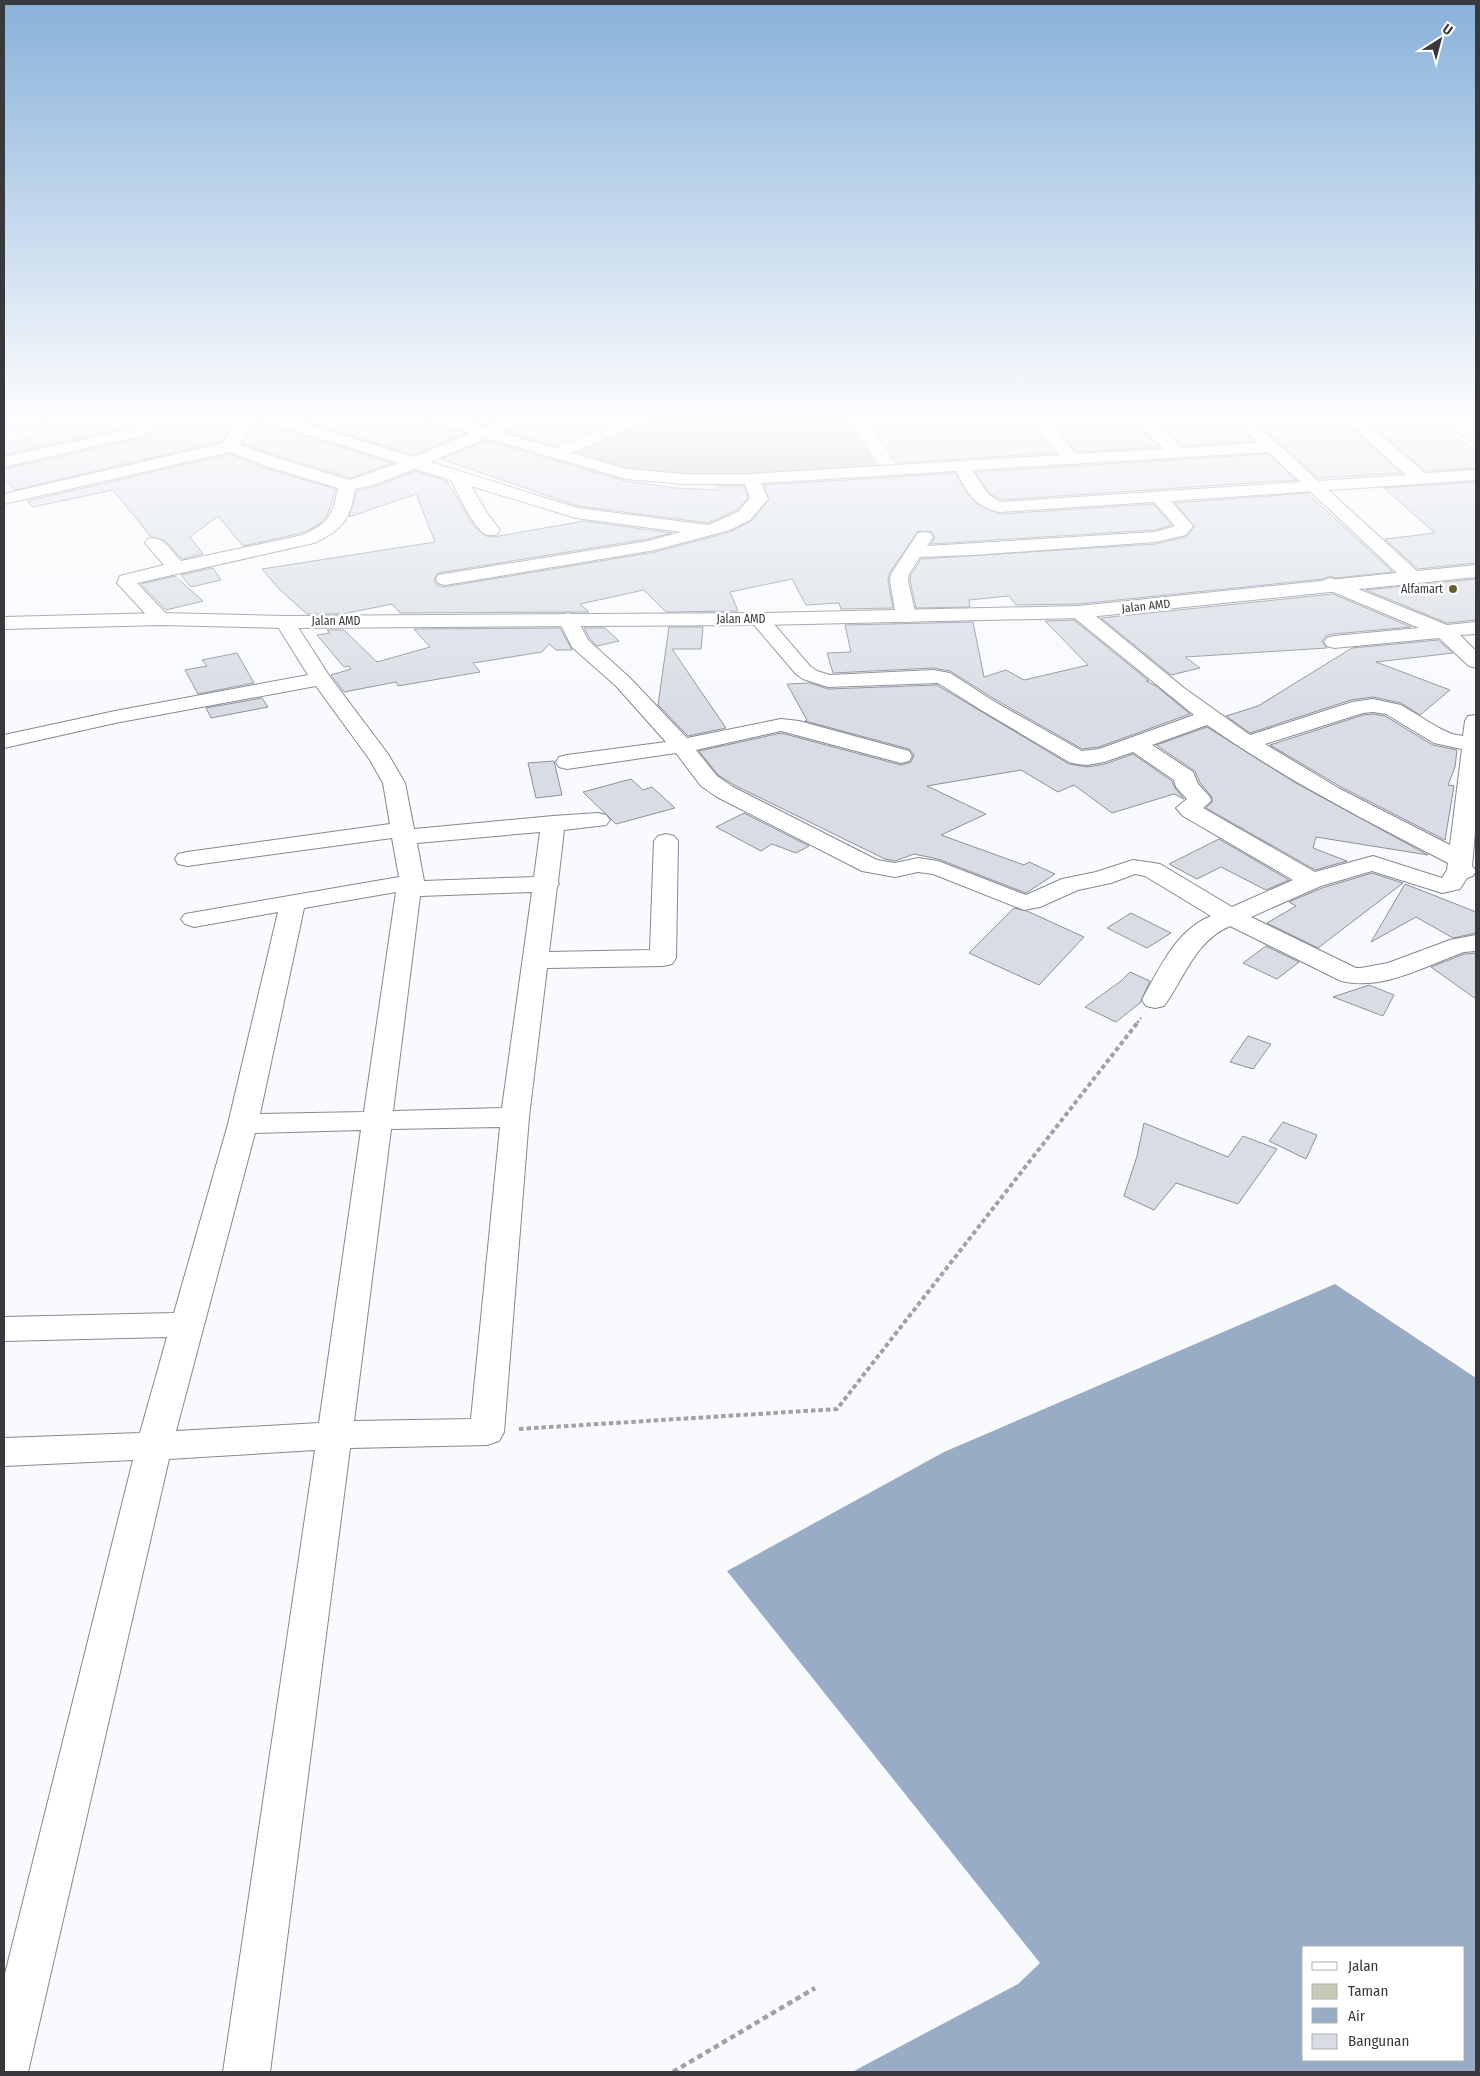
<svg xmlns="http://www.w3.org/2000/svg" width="1480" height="2076" viewBox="0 0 1480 2076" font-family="'Fira Sans Condensed',sans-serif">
<rect width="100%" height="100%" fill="#f8fafd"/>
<path fill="#c9cab6" d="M654 415H1005L854 423 879 467 706 476 637 473 567 453Z"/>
<path fill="#98adc5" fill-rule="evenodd" d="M1335 1284 1476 1378V2072H852L1018 1984 1040 1963 727 1571 944 1452ZM1304 1947H1464V2060H1304Z"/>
<path fill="#d8dde5" stroke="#8c9199" d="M56 415H85L96 421 103 415H144L138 423 128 427 4 455V444L39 435 24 427 51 420Z
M164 415H237L223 441 15 490 4 479V469L141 438 153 432Z
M284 415H416L419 420 465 433 414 455Z
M451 415H507L484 425Z
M536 415H617V416L554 446 506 432 533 420Z
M987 415H1026L1055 453 896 463 871 425 904 423 906 426 992 421Z
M1047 415H1122L1127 417 1160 447 1077 452Z
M1193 415H1227L1254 441 1183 446 1149 416Z
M1249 415H1337L1401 473 1318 478Z
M1360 415H1425L1476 452V468L1426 471Z
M255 420 393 463 350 478 278 456 243 444Z
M487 440 625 481 676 488 718 490 716 486H744L748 498 737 510 708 523 578 506 441 459Z
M230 454 264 468 336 489 327 516 318 525 302 533 243 546 218 516 190 537 203 554 182 559 164 540 151 537 113 490 33 507 27 501Z
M1268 454 1296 480 1001 500 989 493 975 472Z
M415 471 447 481 474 526 486 536 493 537 584 521 672 533 648 539 438 573 434 580 437 585 444 587 655 552 730 532 751 521 769 500 764 485 955 473 967 493 977 504 1000 514 1153 504 1172 525 1155 530 931 544 935 537 932 532 918 531 889 574 888 581 893 608 841 609 839 603 806 605 792 579 730 592 738 611H735L666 612 644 590 580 604 589 612 400 613 392 604 343 614H307L279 589 262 569 435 542 416 494 349 517 357 491 377 486Z
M1476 482V563L1418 569 1385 539 1435 533 1384 488Z
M1307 493 1393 572 1335 578 1330 576 1323 579 1079 604 1016 605 1009 596 969 600 970 607 916 608 910 581 911 575 921 559 1155 544 1186 537 1194 527 1175 503Z
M213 568 221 580 191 587 181 575Z
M175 576 203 601 166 610 141 584Z
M1476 579V620L1447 623 1366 590Z
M1333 594 1411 627 1333 634 1326 636 1322 641 1327 648 1185 657 1200 668 1171 675 1101 618Z
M1074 620 1149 681H1146L1156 686 1190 714 1099 747 1082 749 996 700 950 671 933 668 833 673 827 653 851 652 845 625 973 622 984 677 1006 670 1024 680 1088 665 1045 621Z
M669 627H703L701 649H672L726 728 688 736 658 705Z
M560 628 572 650H556L549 644 542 652 473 663 480 672 398 686 396 682 344 692 331 675 351 669 349 666 344 667 317 635 330 633 327 630H344L377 662 430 647 414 629Z
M584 628H605L619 641 597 646 590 639Z
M1438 640 1453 653 1376 662 1450 690 1420 715 1401 703 1373 697 1351 700 1250 733 1226 716 1258 706 1352 648Z
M237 653 254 683 198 694 185 670 207 666 202 660Z
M810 683 828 689 937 685 1069 764 1087 767 1105 764 1133 754 1172 781 1175 788 1184 799 1174 794 1112 813 1074 785 1058 792 1021 770 927 786 986 814 941 835 1024 865 1029 862 1055 874 1026 893 938 859 914 854 895 861 885 859 734 785 718 775 699 751 781 733 901 765 911 762 914 755 909 749 805 721 807 720 787 684Z
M262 698 268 707 211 718 206 708Z
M1373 714 1385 716 1433 745 1457 750 1455 767 1448 785 1454 786 1445 840 1341 787 1270 745 1363 715Z
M1207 727 1294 782 1428 855 1316 837 1313 848 1347 861 1315 870 1206 808 1212 802V797L1200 783 1195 771 1156 745Z
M554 761 562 795 536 798 528 763Z
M631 779 643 790 652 787 675 808 616 824 583 792Z
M744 813 809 846 796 853 772 844 761 851 716 827Z
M1219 839 1289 880 1266 890 1221 867 1197 879 1169 864Z
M1372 873 1403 883 1318 948 1267 923 1296 906 1289 902 1322 888Z
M1405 884 1476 912V933L1453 938 1416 917 1371 942Z
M1014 908 1027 911 1084 937 1039 985 969 953Z
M1131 913 1171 933 1147 948 1107 928Z
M1266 946 1299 962 1277 979 1243 963Z
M1476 953V999L1431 967 1464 954Z
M1130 972 1150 981 1140 1003 1116 1022 1085 1007 1121 981Z
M1369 985 1394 995 1383 1016 1333 997Z
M1248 1036 1271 1044 1253 1069 1230 1062Z
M1283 1122 1317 1135 1306 1159 1269 1141Z
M1144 1123 1228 1157 1243 1136 1277 1149 1238 1204 1176 1183 1154 1210 1124 1196 1137 1156Z"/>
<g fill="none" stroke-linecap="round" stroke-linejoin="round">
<g stroke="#848991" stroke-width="2">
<path id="minor" d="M26 415H52L50 418 4 431V421Z
M146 415H162L151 431 140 436 4 467V457L129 429 139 425Z
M239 415H277L414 457 470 433 420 418 418 415H444L484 427 512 415H534L532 418 500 432 556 448 633 415H655L653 418 572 453 627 469 684 474H751L1059 455 1028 415H1044L1076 454 1164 449 1128 415H1145L1182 448 1271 442 1277 444 1279 447 1277 450 1271 452 972 470 988 494 1000 502 1406 475 1339 415H1357L1425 473 1476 470V480L1171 501 1193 526 1186 535 1155 542 974 555 920 557 909 574 908 581 916 616 913 620 906 622 899 620 896 616 890 581 891 574 918 533 924 532 930 533 933 537 927 546 1155 532 1175 526 1154 502 1000 512C974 507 968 493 956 471L761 483 768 499 750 520 730 530 655 550 445 585 438 583 436 579 438 575 648 541 681 532 576 518 471 486 487 513 500 530 497 534C494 535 489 536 485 534 474 528 457 492 451 480L415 469 376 484 355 489C350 519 343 530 314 543L137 583 171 619 168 623 161 625 154 623 117 583 120 576 164 565 145 543 148 539C163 535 171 551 181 561L303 535C329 523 333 515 338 488L265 466 230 452 4 504V494L224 443ZM254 417V418L399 463 350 480 277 458 240 445ZM487 438 626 479 684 484H745L750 498 738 512 708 525 578 508 430 462Z
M1438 415H1456L1476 430V443L1470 441Z
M1331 578 1447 625 1476 622V634L1460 635 1476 651V668L1469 666 1439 638 1334 648 1327 646 1324 642 1327 638 1334 636 1419 628 1324 588 1322 584 1324 580Z
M1079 606 1086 608 1184 688 1250 735 1352 702 1373 699 1401 705 1439 728 1452 734 1463 736 1465 721 1468 716 1476 715V821L1472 866 1476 871 1473 876 1467 878 1460 889 1442 893 1372 871 1321 886 1251 917 1356 968H1361L1388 963 1450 940 1476 935V951L1464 952C1425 966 1383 991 1341 981L1230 926C1195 941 1185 977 1164 1006L1155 1008 1146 1006 1142 1000C1159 969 1176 930 1211 916L1145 876 1135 874 1111 883 1078 890 1040 907 1024 910 933 874 918 872 895 877 862 871 717 797 701 786 676 753 567 769 559 767 556 762 559 757 567 755 666 742 616 686 572 647 558 619 561 615 568 613 575 615 588 640 630 678 687 738 781 719 799 721 909 751 912 756 909 761 901 763 781 731 696 750 717 776 733 787 877 860 895 863 918 858 938 861 1026 895 1062 879 1096 872 1133 860 1160 864 1232 907 1293 880 1183 816 1176 808 1187 799 1176 787 1174 780 1133 752 1104 762 1087 765 1077 764 1069 762 981 710 938 683 828 687 803 679 796 674 749 619 752 615 759 613 766 615 810 666 817 671 830 675 933 670 950 673 995 702 1082 751 1099 749 1194 715 1072 616 1069 612 1072 608ZM1373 712 1386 714 1434 743 1462 749 1450 845 1340 789 1265 744 1363 713ZM1207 725C1283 778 1365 820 1448 863L1447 870 1442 878 1373 856 1315 872 1203 808 1211 801 1210 797 1198 784 1193 772 1152 745Z
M285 616 292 618 330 677 388 754 405 783 414 829 553 816 598 813 606 815 610 820 606 825 564 830 558 882 559 884 557 887 549 952 650 950 654 841 658 836 666 834 674 836 678 841 676 958 672 964 663 966 547 968 529 1117 504 1432 499 1441 487 1445 350 1448 270 2072H223L315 1450 169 1459 28 2072H4V1978L133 1460 4 1466V1438L140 1433 167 1337 4 1341V1317L174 1313 228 1124 278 912 194 927 185 924 181 919 185 914 399 877 392 838 187 866 178 864 175 859 178 854 187 852 390 824 383 783 370 760 316 686 115 723 4 748V735L115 711 308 675 275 622 278 618ZM540 832 534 877 424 881 417 843ZM396 892 364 1112 260 1114 304 908ZM532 892 502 1108 393 1111 420 896ZM500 1127 471 1419 354 1421 391 1129ZM361 1130 319 1423 176 1431 255 1133Z"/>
</g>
<g stroke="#848991" stroke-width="2">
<path id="tertiary" d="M1229 415H1246L1417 571 1476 565V577L1079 618 759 625 285 628 161 625 4 629V617L161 613 285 616 759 613 1079 606 1397 573Z"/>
</g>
<path stroke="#9fa1a4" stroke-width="2.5" stroke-dasharray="3 2" stroke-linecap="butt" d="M1137 1023 1141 1018"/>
<path stroke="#9fa1a4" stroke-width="4" stroke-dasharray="4.5 3" stroke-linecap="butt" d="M519 1429 837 1409 1138 1022"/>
<path stroke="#9fa1a4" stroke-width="4.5" stroke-dasharray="5.5 4" stroke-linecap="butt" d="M673 2072 815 1988"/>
<use href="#minor" fill="#fff" fill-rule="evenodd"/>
<use href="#tertiary" fill="#fff" fill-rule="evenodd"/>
</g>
<linearGradient id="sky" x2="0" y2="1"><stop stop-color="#88b1da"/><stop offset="0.59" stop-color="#fcfdfe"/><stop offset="1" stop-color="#fcfdfe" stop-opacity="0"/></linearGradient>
<rect width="1480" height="706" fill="url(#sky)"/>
<circle fill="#65602d" stroke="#fff" stroke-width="2" cx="1453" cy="589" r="5"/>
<g text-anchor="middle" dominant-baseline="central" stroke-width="5" stroke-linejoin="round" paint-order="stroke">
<g font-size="12" fill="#37393c" stroke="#fff" text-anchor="end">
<text x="1443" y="589">Alfamart</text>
</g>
<g font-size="12" fill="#37393c" stroke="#fff">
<text transform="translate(1146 606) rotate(-6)">Jalan AMD</text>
<text x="741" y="619">Jalan AMD</text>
<text x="336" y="621">Jalan AMD</text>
</g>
</g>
<rect width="1480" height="2076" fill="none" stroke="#37393c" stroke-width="10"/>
<rect x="1302" y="1946" width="162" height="115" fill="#ffffff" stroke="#afb0b1"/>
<rect x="1312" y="1962" width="25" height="8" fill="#ffffff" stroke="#afb0b1"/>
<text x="1348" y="1971" font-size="15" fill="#37393c">Jalan</text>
<rect x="1312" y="1984" width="25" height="15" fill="#c9cab6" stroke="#afb0b1"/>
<text x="1348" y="1996" font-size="15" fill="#37393c">Taman</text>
<rect x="1312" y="2008" width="25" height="15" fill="#98adc5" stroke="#afb0b1"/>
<text x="1348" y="2021" font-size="15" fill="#37393c">Air</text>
<rect x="1312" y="2034" width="25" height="15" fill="#d8dde5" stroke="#afb0b1"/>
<text x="1348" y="2046" font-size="15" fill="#37393c">Bangunan</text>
<g transform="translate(1440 40) rotate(36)" stroke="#ffffff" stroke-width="4" paint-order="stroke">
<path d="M0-4L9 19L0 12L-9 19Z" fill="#37393c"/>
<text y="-8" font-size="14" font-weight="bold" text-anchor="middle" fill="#37393c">U</text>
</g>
</svg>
